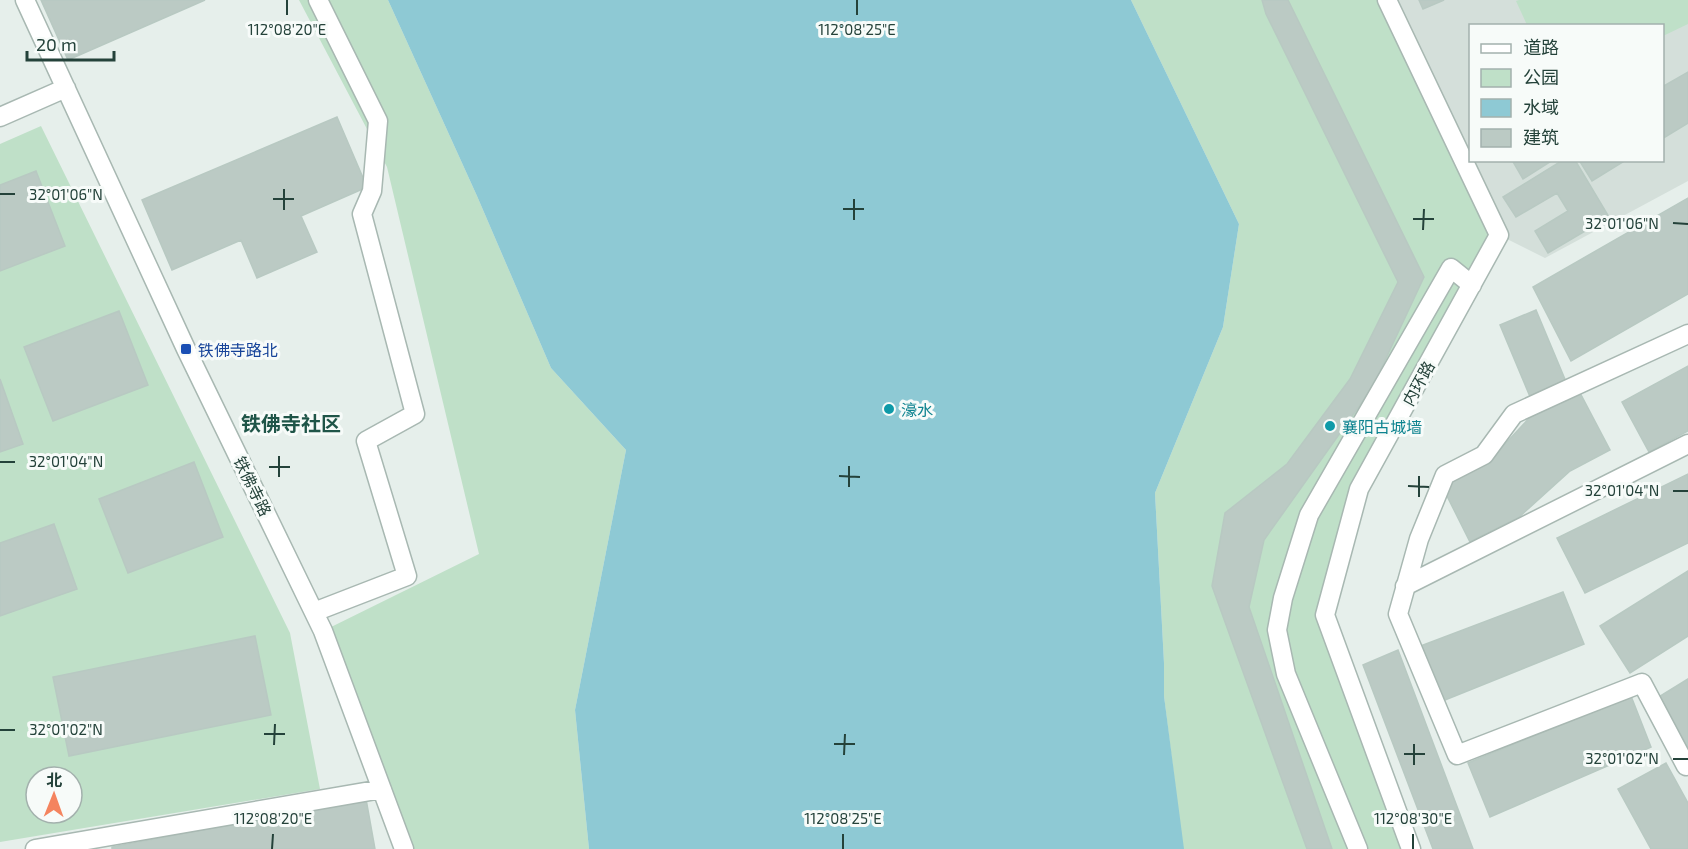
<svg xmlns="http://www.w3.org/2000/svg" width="1688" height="849" viewBox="0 0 1688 849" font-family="'Exo 2','Noto Sans SC',sans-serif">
<rect width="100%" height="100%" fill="#e6efeb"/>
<path fill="#d4dfda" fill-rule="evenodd" d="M1387 0H1688V181L1545 258 1499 235ZM1470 26H1662V160H1470Z"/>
<path fill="#bfe0c8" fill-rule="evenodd" d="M299 0H388L477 196 551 368 626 450 575 710 589 849H404L323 631 479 554 387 167Z
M1131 0H1387L1499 235 1359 489 1325 615 1411 849H1183L1164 696V663L1155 493 1223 327 1239 224Z
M1519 0H1688V24L1663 36 1662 26 1527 25 1516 1Z
M41 126 290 633 320 789 0 842V144ZM36 777H72V813H36Z"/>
<path fill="#8ec9d4" d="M388 0H1131L1239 224 1223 327 1155 493 1164 663V696L1184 849H589L575 710 626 450 551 368 477 196Z"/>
<path fill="#bbcac4" stroke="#b8c9c2" stroke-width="1.5" d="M41 0H205L68 60Z
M1262 0H1288L1424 277 1372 388 1264 540 1249 607 1332 849H1307L1212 586 1225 513 1287 464 1350 379 1398 282 1266 14Z
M1419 0H1444L1423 9Z
M1688 72V123L1662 139V87Z
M337 117 367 187 301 216 317 252 257 278 241 240 172 270 142 200Z
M1512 160H1553L1523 179Z
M1563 160H1575L1609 217 1548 253 1535 231 1568 211 1557 193 1516 217 1503 197Z
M1579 160H1626L1592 181Z
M36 171 65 246 0 271V185Z
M1688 198V294L1571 361 1533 287Z
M1536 310 1567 384 1531 399 1500 325Z
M119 311 148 385 53 421 24 347Z
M1688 366V431L1649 452 1622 402Z
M0 379 23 444 0 452Z
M1578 389 1610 450 1570 471 1518 518 1470 542 1441 484 1489 461 1535 412Z
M194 462 223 537 128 573 99 499Z
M1688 474V543L1585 593 1557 538Z
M54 524 77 589 0 616V543Z
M1688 571V636L1630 673 1600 626Z
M1563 592 1584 644 1440 702 1418 647Z
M255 636 271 715 69 756 53 677Z
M1398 650 1473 849H1433L1363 665Z
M1688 679V752L1657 698Z
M1631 696 1651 747 1490 817 1468 763Z
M1666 763 1688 803V849H1651L1618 789Z
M366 799 375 849H112V847Z"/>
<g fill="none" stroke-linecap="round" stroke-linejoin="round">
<g stroke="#a8b8b2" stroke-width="21">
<path id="minor" d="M25 0 186 349 323 631 404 849
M1387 0 1499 235 1359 489 1325 615 1411 849
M0 117 66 88
M1688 334 1514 414 1484 455 1445 475 1419 539 1398 614 1457 755 1642 683 1686 766 1688 765
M1405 586 1688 444
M314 612 407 576 366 441 415 414 362 214 372 191 378 121 318 0
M35 849 382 789
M1358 849 1286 674 1277 630 1283 598 1309 515 1451 268 1472 285"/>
</g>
<use href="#minor" stroke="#fff" stroke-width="18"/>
</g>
<path fill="none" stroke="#24423a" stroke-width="2" d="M287 15V0M857 15V0M0 194H15M273 199H294M843 209H864M284 210V189M1413 219H1434M854 220V199M1673 223 1688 224M1423 230 1424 209M0 462H15M269 467H290M839 476 860 477M279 477V456M1408 486 1429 487M849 487V466M1673 491H1688M1419 497V476M0 730H15M264 734H285M834 744H855M274 745 275 724M1404 754H1425M844 755 845 734M1673 759H1688M1414 765V744M272 849 273 834M843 849V834M1413 849V834"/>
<rect fill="#1a4fb4" stroke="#f7fbf9" stroke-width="2" x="180" y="343" width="12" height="12" rx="3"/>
<g fill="#0f9aa8" stroke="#f7fbf9" stroke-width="2">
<circle cx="889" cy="409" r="6"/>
<circle cx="1330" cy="426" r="6"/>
</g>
<g text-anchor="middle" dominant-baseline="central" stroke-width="6" stroke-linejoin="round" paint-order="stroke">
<g font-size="16" fill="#164399" stroke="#f7fbf9" text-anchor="start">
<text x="198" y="349">铁佛寺路北</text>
</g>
<g font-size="16" fill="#24423a" stroke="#f7fbf9">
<text transform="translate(1418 383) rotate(-61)">内环路</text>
<text transform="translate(253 486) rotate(64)">铁佛寺路</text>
</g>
<g font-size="16" fill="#0d838f" stroke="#f7fbf9" text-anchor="start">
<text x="901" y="409">濠水</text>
<text x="1342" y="426">襄阳古城墙</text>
</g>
<g font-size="20" font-weight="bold" fill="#1f5548" stroke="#f7fbf9">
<text x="291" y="423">铁佛寺社区</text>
</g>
</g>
<g font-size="15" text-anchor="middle" fill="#24423a" stroke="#f7fbf9" stroke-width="6" stroke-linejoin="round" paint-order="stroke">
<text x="287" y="35">112°08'20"E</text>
<text x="857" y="35">112°08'25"E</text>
<text x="66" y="200">32°01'06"N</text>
<text x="1622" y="229">32°01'06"N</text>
<text x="66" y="467">32°01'04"N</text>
<text x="1622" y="496">32°01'04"N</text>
<text x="66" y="735">32°01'02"N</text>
<text x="1622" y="764">32°01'02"N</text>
<text x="273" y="824">112°08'20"E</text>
<text x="843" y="824">112°08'25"E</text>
<text x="1413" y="824">112°08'30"E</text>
</g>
<rect x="1469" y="24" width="195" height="138" fill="#f7fbf9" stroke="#a3b1ad" stroke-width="1.5"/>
<rect x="1481" y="44" width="30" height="9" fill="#ffffff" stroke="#a3b1ad" stroke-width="1.5"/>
<text x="1523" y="54" font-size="18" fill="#24423a">道路</text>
<rect x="1481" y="69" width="30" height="18" fill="#bfe0c8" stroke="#a3b1ad" stroke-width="1.5"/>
<text x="1523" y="84" font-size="18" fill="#24423a">公园</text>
<rect x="1481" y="99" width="30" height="18" fill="#8ec9d4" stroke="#a3b1ad" stroke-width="1.5"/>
<text x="1523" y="114" font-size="18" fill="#24423a">水域</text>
<rect x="1481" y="129" width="30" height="18" fill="#bbcac4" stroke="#a3b1ad" stroke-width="1.5"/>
<text x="1523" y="144" font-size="18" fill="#24423a">建筑</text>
<g transform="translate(54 795) rotate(1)"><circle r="28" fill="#f7fbf9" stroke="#a3b1ad" stroke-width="1.5"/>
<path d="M0-4.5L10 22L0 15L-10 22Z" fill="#f4845f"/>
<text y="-9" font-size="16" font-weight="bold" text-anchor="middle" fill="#24423a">北</text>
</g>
<path d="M27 51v9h87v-9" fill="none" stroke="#24423a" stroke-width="3"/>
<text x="36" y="51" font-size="18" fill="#24423a" stroke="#f7fbf9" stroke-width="4.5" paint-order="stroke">20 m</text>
</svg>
